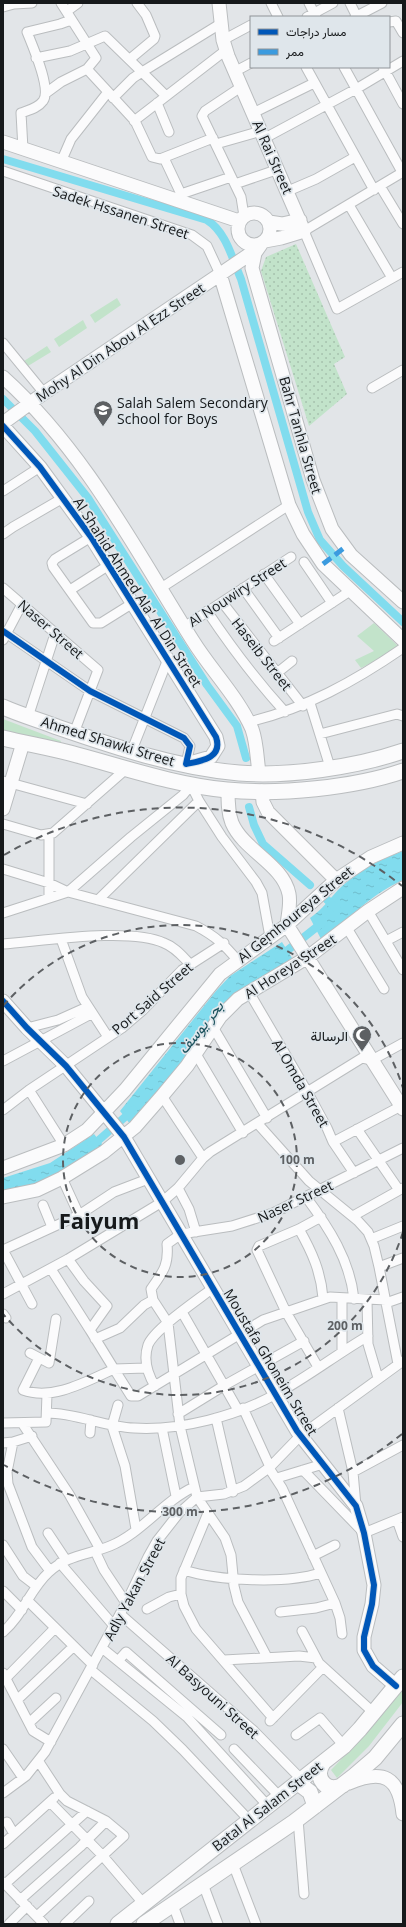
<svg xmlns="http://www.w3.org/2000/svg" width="406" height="1927" viewBox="0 0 406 1927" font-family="'Open Sans',Vazirmatn,sans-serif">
<defs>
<pattern id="grass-dots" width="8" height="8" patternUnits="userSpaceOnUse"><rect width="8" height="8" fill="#c2e3ca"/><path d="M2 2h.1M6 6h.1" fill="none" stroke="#a6c2ad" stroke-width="1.8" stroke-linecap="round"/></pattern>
<pattern id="water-ripples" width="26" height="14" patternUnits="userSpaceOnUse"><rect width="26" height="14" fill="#81dcee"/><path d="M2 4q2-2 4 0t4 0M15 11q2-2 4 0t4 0" fill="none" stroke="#6fbccc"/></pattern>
</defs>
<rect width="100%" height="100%" fill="#e2e5e8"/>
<path fill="url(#grass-dots)" d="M296 244 345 357 334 364 347 394 309 426 261 271 266 257Z"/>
<path fill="#c2e3ca" d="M117 298 121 305 95 323 90 315Z
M83 320 87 328 59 347 54 339Z
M47 346 51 352 28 366 24 361Z
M374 623 398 646 381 658 361 668 355 660 374 651 357 636Z
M3 719 61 741 59 748 3 732Z
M403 1686V1702L369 1746 337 1778 331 1770 371 1728Z"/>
<path fill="url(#water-ripples)" d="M403 851V880C371 894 350 919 321 939L310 918C323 909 330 898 341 887 360 870 379 860 403 851Z
M282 942 292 958 235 996 147 1109 130 1124 120 1111 216 991 230 976Z
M94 1134 103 1145 47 1180 32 1187 3 1193V1178L50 1163Z"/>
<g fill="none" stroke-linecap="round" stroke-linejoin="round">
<path stroke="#81dcee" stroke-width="8" d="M3 159 207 220C226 232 232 258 241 279L308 512 320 540 343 566 403 622
M3 399 35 431 88 498 207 685 237 726 246 758
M249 807 254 825 263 844 310 885
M323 896 337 909
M279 957 323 922
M92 1146 133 1110"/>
<g stroke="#babdbf" stroke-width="11">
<path id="street" d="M61 3 96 58 87 69 135 121 152 157 160 159 213 138
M271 3 278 17
M309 3 316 17
M350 3 357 17
M3 7 14 4 32 3
M67 11 78 3
M307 17 333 3
M355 17 382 3
M389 22 396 21 403 33
M223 40 251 25
M36 58 70 51 105 36 142 72 220 24
M130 59 154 39 155 36 146 15 137 3
M306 67 374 190
M344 67 402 172
M383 67 403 104
M234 72 251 63
M241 87 205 111 202 116 241 197 244 216
M46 93 61 82 87 69
M113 98 133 78 142 72 166 96
M157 103 169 132
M253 113 314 83
M134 121 226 50
M265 138 356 89 403 61
M216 144 261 131
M23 149 21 113C29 110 38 108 43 101 52 89 32 45 27 32L60 24 71 20
M164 158 181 194V198
M61 162 71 139 108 92
M3 171 192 235 207 246 220 274
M403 172 304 231 337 309 403 272
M235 184 279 169
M380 186 403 224
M288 191 316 179 355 157
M181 194 231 177
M349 205 392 278
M3 343 44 393
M372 388 403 370
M3 491 40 467
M3 534 13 527 63 498
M91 537 55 559 52 563 53 567 93 623H101L133 603
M304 562 332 603
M264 574 300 624
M3 588 98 670 74 733
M161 588 289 505
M243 588 279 638
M70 590 109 565
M222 602 303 706
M207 611C231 647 256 680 285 712
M184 627 291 557
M3 631 90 691 184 738 190 746 186 764
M3 640 22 604
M274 641 350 591
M277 673 292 661
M310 703 330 767
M28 717 55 634
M248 722C305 709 355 681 403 648
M320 734 397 714 403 716
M132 750 168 659
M3 781 87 804
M3 824 41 835 53 833 126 769
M3 869 49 883 68 892 196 926C215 936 224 944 238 961
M49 897V834
M98 900 199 801
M368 911 403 970
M3 913 68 892 131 837 183 795 191 785 199 801 222 837 256 882 262 893 270 937
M347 928 384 989
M61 939 82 997 108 1037
M386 941 403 932
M3 944C43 941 130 927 164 943 175 947 182 956 190 964
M249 992 308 1093 327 1128 333 1142 354 1173
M213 1027 267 1118
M27 1028 58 1020 87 1007
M196 1054 243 1133
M3 1061 91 1014
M29 1090 64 1145
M162 1096 203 1158
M3 1110 29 1090 122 1028 143 1010 182 970 224 943
M258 1124 309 1181 358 1221 368 1232 374 1246 379 1267 398 1364
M357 1129 399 1190
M333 1142 403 1105
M62 1178 79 1215
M178 1188 189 1209 196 1232
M306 1197C329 1228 350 1260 354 1299
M43 1205 52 1227
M353 1216 403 1188
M299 1229C312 1252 321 1272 323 1298
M371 1239 403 1226
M3 1250 79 1215 114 1192 148 1179
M3 1250 32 1304
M68 1259 84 1281 107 1306 90 1330 114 1369 146 1368
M379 1267 403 1258
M51 1269 90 1330
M3 1294 68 1259 162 1202 178 1188 203 1158 210 1152 362 1058 372 1060 403 1043
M342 1298V1351
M367 1300 368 1344 378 1378
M386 1303 403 1297
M182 1312 238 1410
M3 1314 6 1318
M95 1339 120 1328 144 1305 153 1300
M30 1353 49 1363 56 1319
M39 1358 23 1390C53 1401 87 1381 114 1369L131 1396H138L263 1320 330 1297 386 1300
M318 1367 286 1312 257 1250 259 1246 299 1229 321 1217
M155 1386C147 1373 143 1360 148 1345 154 1329 199 1299 213 1288
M118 1405 112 1426 125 1466 136 1529
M243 1408 270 1467
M338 1408 353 1472 356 1506
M47 1413C77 1413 104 1427 134 1428 180 1431 237 1416 278 1393 309 1376 337 1354 368 1336
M178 1414 225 1385 304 1341
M216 1418 233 1492
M3 1423 46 1422 47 1394
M22 1423 69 1494 100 1549
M162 1428 176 1496
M90 1433 91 1420
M13 1442 7 1472 8 1484 32 1547 50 1571
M3 1443 13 1442 32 1436
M269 1468 282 1488 335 1603 340 1618 342 1634
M303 1470 364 1533 403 1517
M353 1472 403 1445
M277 1478 323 1464
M208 1513 181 1578V1594L184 1606 196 1629 273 1718
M397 1520 403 1537
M48 1533 66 1560
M3 1545 23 1576 36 1586
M95 1551 104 1570 126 1603
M313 1556 335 1545
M60 1563 114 1626
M184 1570C218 1581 287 1584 320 1573
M3 1591 22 1610
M27 1600 93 1665
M147 1609 169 1597 181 1594
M280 1612 316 1608 335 1603
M120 1614 254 1731 302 1780
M302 1631 319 1663 374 1713
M3 1632C23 1615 30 1589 49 1572 67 1555 88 1555 110 1546 142 1533 162 1502 194 1487
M102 1648 187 1717 268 1806
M267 1657 238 1602 234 1586 231 1555 225 1538 197 1497 180 1426 168 1323 153 1300 151 1289C163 1272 169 1265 167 1244L181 1234 232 1226 273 1213 403 1148
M224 1660 299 1656 316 1658
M118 1661 126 1652 221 1735
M91 1670 153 1721 183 1750 249 1820
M3 1673 33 1731 51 1742
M6 1678 55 1628
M17 1700 74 1646
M270 1721 323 1667
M29 1723 56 1698
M296 1735 320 1718 344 1746
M3 1749 23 1778
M234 1749 280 1797
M3 1793 26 1776 45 1752 126 1603 148 1557 157 1541 179 1513 197 1497 224 1494 244 1486 270 1467 300 1436 403 1361
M50 1802 102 1855 143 1903
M298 1819 304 1894
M7 1822 14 1834
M3 1844 54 1798
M233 1864 256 1924
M3 1882 44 1924
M5 1884 87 1811
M203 1884 218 1924
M20 1900 80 1847 106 1821
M173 1905 180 1924
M37 1916 124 1836 106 1821 67 1801 60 1794 39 1762
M9 1924 27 1906
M65 1924 89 1901"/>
</g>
<g stroke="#babdbf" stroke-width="15">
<path id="secondary" d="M219 3 223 40 228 56 304 231 281 238 265 241
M3 142 239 221
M238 229a16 16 0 1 1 32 0a16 16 0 1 1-32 0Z
M269 222 282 224 300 220
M262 243 255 253 252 268 313 480 332 529 351 555 403 602
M220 274 289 505 303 534 323 564 403 640
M3 377C85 451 135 549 193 641 211 670 238 697 252 729 257 743 257 759 259 773
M3 423 44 393 250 254 257 247
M3 426 40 467 91 537 216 737 218 746 211 757 186 764
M228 790C228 802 228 813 232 823 244 851 283 864 289 894 291 904 288 915 287 925L403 1109
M262 791 263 802 268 812 336 880
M3 809 23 743
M3 1001 27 1028 66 1066 124 1137 297 1431 356 1506 364 1533 374 1585 372 1604 364 1637V1650L373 1666 396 1686
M3 1168 64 1145 87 1130 125 1090 220 974 287 925 336 880 371 857 403 843
M3 1197 37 1190 62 1178 104 1152 135 1127 162 1096 187 1066 220 1017 238 999 308 957 368 911 403 888
M349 1783C383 1769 399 1776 403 1814"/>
</g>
<g stroke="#babdbf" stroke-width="17">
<path id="primary" d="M3 707C21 715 39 720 57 727 115 747 177 768 239 773 288 777 356 767 403 751
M3 738C27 744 52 748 77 755 126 768 175 785 227 790 279 795 353 788 403 771
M323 1763C313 1778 327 1794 343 1785
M298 1783 310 1792 315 1806
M118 1924 344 1746 360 1729 403 1677
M144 1924 294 1822 354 1776 375 1758 403 1724"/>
</g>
<use href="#street" stroke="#fbfbfc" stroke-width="9"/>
<use href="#secondary" stroke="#fbfbfc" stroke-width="13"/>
<use href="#primary" stroke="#fbfbfc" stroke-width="15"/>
<path stroke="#3b9bdf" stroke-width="5" stroke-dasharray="10 5" stroke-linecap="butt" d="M323 564 344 548"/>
<g stroke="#dfe6eb" stroke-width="8">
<path id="cycleway" d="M3 426 40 467 91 537 216 737C223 758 202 761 186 764L190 746 184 738 90 691 3 631
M3 1001 27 1028 66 1066 124 1137 297 1431 356 1506 364 1533 374 1585 372 1604 364 1637V1650L373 1666 396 1686"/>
</g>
<use href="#cycleway" stroke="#0057b8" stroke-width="6"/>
</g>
<g fill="none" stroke="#5d6063" stroke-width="2" stroke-dasharray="7 5">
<circle cx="180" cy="1160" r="117"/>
<path d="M403 1232A234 234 0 0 1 3 1314M3 1006A234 234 0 0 1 403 1088"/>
<path d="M402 1434A352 352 0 0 1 4 1465M4 855A352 352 0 0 1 402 886"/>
</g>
<defs>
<g id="school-pin" transform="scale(1)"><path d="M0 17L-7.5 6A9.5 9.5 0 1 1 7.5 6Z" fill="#5d6063" stroke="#dfe6eb"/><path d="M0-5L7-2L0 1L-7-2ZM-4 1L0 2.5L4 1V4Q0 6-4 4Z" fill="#fff"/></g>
<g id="mosque-pin" transform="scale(1)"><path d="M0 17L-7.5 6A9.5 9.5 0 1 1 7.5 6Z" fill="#5d6063" stroke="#dfe6eb"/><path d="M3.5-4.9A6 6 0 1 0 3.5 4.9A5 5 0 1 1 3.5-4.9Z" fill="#fff"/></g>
</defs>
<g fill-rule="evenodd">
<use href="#school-pin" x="103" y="410"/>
<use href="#mosque-pin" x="362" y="1035"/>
</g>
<g text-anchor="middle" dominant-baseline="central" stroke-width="3.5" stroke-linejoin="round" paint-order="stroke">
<g font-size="14" fill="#16191b" stroke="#dfe6eb">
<text transform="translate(273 157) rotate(66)">Al Rai Street</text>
<text transform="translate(121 212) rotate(18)">Sadek Hssanen Street</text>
<text transform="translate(120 342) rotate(-34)">Mohy Al Din Abou Al Ezz Street</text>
<text transform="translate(301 435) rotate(74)">Bahr Tanhla Street</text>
<text transform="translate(138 592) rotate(57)">Al Shahid Ahmed Ala' Al Din Street</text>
<text transform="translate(237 592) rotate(-33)">Al Nouwiry Street</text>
<text transform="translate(51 629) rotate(41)">Naser Street</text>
<text transform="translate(262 654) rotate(52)">Haseib Street</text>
<text transform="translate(108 741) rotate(17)">Ahmed Shawki Street</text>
<text transform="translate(295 914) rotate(-39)">Al Gemhoureya Street</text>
<text transform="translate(290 966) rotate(-33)">Al Horeya Street</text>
<text transform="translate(152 998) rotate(-41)">Port Said Street</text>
<text transform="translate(301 1083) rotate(60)">Al Omda Street</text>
<text transform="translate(295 1201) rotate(-25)">Naser Street</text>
<text transform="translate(271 1362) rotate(59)">Moustafa Ghoneim Street</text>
<text transform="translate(134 1589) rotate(-62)">Adly Yakan Street</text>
<text transform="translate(213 1696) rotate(42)">Al Basyouni Street</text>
<text transform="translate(267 1806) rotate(-38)">Batal Al Salam Street</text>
</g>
<g font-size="14" fill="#16191b" stroke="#dfe6eb" text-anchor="start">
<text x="117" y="402">Salah Salem Secondary<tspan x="117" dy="16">School for Boys</tspan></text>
<text x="348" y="1035" text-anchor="end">الرسالة</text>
</g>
<g font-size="15" font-style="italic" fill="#19505b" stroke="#dfe6eb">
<text transform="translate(200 1027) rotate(-51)">بحر يوسف</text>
</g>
<g font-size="22" font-weight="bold" fill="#16191b" stroke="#dfe6eb">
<text x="99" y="1220">Faiyum</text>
</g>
</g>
<circle cx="180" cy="1160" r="6" fill="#5d6063" stroke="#dfe6eb" stroke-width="2"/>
<g font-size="12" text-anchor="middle" font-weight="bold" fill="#5d6063" stroke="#dfe6eb" stroke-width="3.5" stroke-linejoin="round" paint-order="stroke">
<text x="297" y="1164">100 m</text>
<text x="345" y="1330">200 m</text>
<text x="180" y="1516">300 m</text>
</g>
<rect width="406" height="1927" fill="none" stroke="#16191b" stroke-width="8"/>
<rect x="250" y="16" width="140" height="52" fill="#dfe6eb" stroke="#8f9498"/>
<rect x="258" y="29" width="20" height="6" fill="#0057b8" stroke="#8f9498"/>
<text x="286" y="36" font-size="12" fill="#16191b">مسار دراجات</text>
<rect x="258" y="49" width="20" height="6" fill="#3b9bdf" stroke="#8f9498"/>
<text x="286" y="56" font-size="12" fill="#16191b">ممر</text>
</svg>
